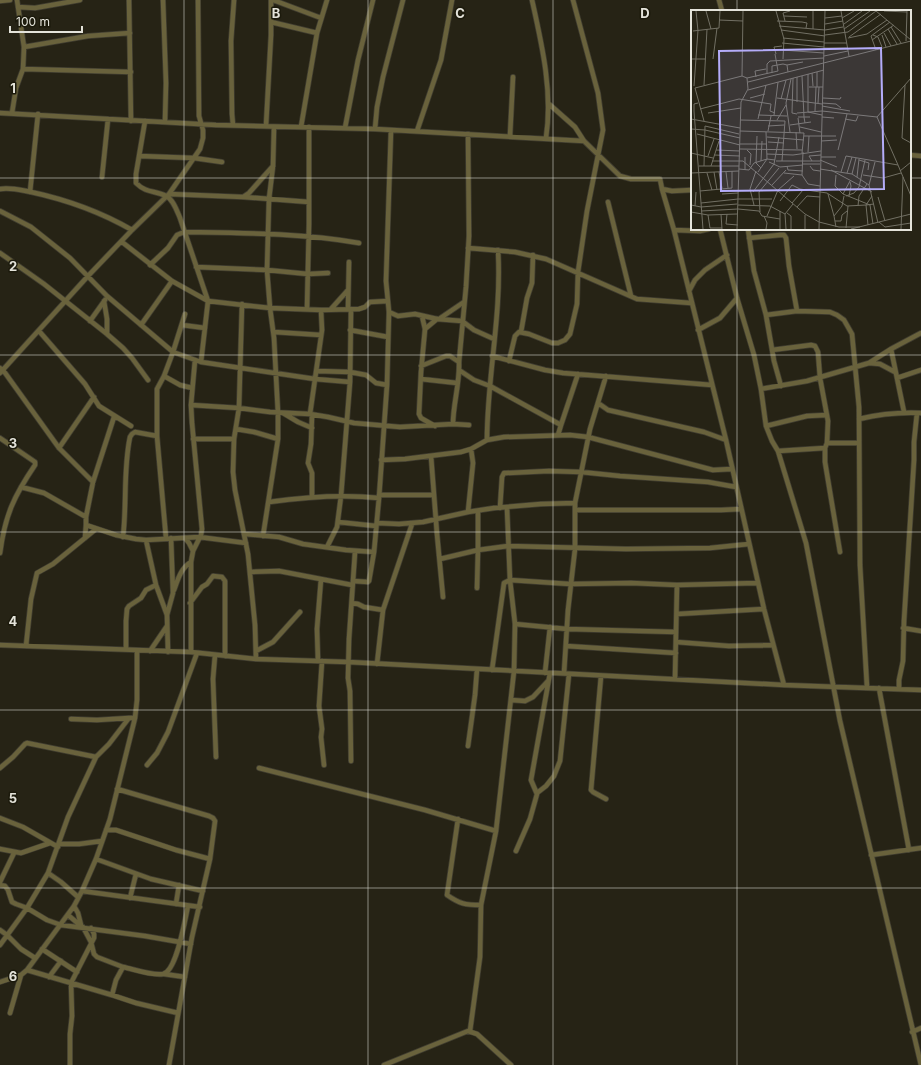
<svg xmlns="http://www.w3.org/2000/svg" width="921" height="1065" viewBox="0 0 921 1065" font-family="Inter,sans-serif">
<rect width="100%" height="100%" fill="#262315"/>
<g fill="none" stroke-linecap="round" stroke-linejoin="round">
<g stroke="#413e31" stroke-width="6">
<path id="street" d="M17 0 24 47 23 69 131 72
M129 0 131 121
M163 0 166 83 165 121
M273 0 321 18
M532 0C542 45 553 92 546 138
M719 0 722 11
M0 1 10 0
M18 7 35 8 80 0
M271 22 317 33
M24 47 88 36 130 33
M549 104 575 127 584 141
M0 113 216 125 375 129 584 141 620 176 631 179H660L662 189 672 191 692 190
M12 113 16 88 23 69
M145 121 136 174V183C147 194 155 190 166 196 173 199 177 211 180 218L208 301 201 362
M233 125 232 114 231 41 234 0
M266 126 271 35V0
M301 127 317 33 327 0
M345 128 358 60 373 0
M375 129 377 107 383 77 403 0
M417 131 441 60 452 0
M510 136 513 77
M910 155 921 156
M139 156 194 158 222 162
M102 177 108 119
M0 189C10 187 20 190 31 192 68 200 99 211 132 230
M662 189 674 230 726 440 764 609 784 685
M30 192 38 114
M169 194 243 197 249 193 273 166
M243 197 309 202
M608 202 631 296
M0 211 31 227 70 258 107 296 173 352 201 362 315 379 350 382
M720 229 737 298 754 355 761 389 766 426 772 441 778 451 806 543 840 721 921 1065
M748 229 754 271 766 315 774 361 781 386
M674 230 700 231 709 229
M749 238 780 235H784L786 238 789 266 797 311
M122 242 172 281 208 301 270 308 321 310 359 309 365 307 370 302 388 301
M468 248 515 252 546 259 637 299 691 303
M0 253 44 284 107 334 123 348 132 358 148 380
M150 265 168 248 177 235 184 232C242 233 301 233 359 243
M196 267 267 270 308 274 328 273
M689 291 695 280 705 270 727 255
M104 301 107 319V334
M242 304 239 408 234 439 233 472 235 490 248 554 255 625 256 659
M307 309 309 224V127
M331 309 348 290
M348 309 349 262
M389 312 398 316 415 314 437 319 462 321 474 330 494 339
M766 315 797 311 830 312 837 315 844 320 852 334 859 407 860 565 867 687
M422 316 425 329 421 372 419 414 421 418 435 426
M439 319 464 302
M90 321 105 300
M141 325 172 281
M182 325 205 328
M425 329 437 319
M350 330 388 337
M698 330 720 318 737 298
M39 331 85 384 99 406 131 426
M274 332 321 335
M521 332 527 298 532 283 533 255
M891 349 904 412
M772 350 811 345 815 346 818 352 820 378 828 421 827 443 825 448 778 451
M492 356 545 370 563 373 712 385
M509 361 515 336 519 332 529 334 552 343H558L565 340 570 334 577 304 578 272 587 211 603 130 598 93 573 0
M869 363 891 349 921 333
M421 366 446 356H450L459 362
M0 368 3 370 59 448 93 482
M459 370 474 380 490 386 561 425 558 435
M317 371 350 372 366 375 376 383 387 385
M0 373 88 276 132 230 169 194 200 149 203 138V130L199 116 198 0
M164 376 180 385 192 388
M897 378 921 370
M421 379 457 383
M761 389 807 381 869 363 880 364 895 372
M598 403 608 410 704 432 726 440
M191 405 239 408 270 412 310 414 328 417 354 423 400 427 453 424C453 404 460 383 459 362L466 287 469 236 468 134
M283 413 298 422 312 428
M310 414 322 330 321 310
M312 415 311 444 308 463 312 473V497
M114 417 93 482 86 517V525L116 535 136 539 146 540 199 537 246 543
M859 419C880 414 900 412 921 413
M453 424 469 425
M561 425 578 374
M766 426 807 416 827 415
M236 429 254 432 278 439
M0 438 35 462V465C14 496 5 515 0 553
M193 439H234
M487 440C487 377 502 314 498 250
M827 443H859
M59 448 94 397
M825 448V462L840 552
M431 456 437 534 443 597
M381 460 405 459 461 452 471 449 487 440 504 437 570 435 588 437 713 470 732 469
M21 487 44 493 86 517
M380 495H433
M269 502C305 497 342 494 379 498
M500 508 502 477 504 473H506L549 471 581 472 620 476 708 482 736 487
M575 510H721L741 509
M478 511V550L508 546 626 549 710 548 749 544
M468 512 473 463 471 449
M338 522 376 526
M377 523 399 524 423 522 468 512 494 508 541 504 575 503
M245 534 279 537 303 544 346 550 374 552 379 498 387 385 389 312 386 281 391 130
M263 536 278 439V413L274 338 270 308 267 270 269 199 273 166 274 127
M123 537C127 504 123 470 130 437L132 434 135 432 157 436
M85 538 86 525
M166 538 157 436V389L164 376 173 352 185 314
M185 538 189 543 193 551
M146 540 156 585 167 615
M327 547 337 527 341 496 350 382 351 309
M440 559 478 550 477 588
M250 572 279 571 352 585
M353 581 368 582 369 581 374 552
M174 590C178 579 181 568 191 562
M190 603 202 587 207 584 213 576 222 577 225 581V656
M352 603 358 604 364 607 383 610
M677 614 764 609
M515 624 567 629 676 632
M903 628 921 631
M676 642 729 646 773 645
M0 645 191 652 256 659 348 662 784 685 921 690
M26 646 31 599 37 573 53 564 96 529
M566 646 676 653
M126 649V621L127 609 129 606 141 598 146 590 156 585
M150 651 167 626
M256 651 273 642 300 612
M168 652 167 615 173 593 171 538
M191 652V562L193 551 201 535 202 529 192 423 191 405 195 360
M215 655 213 679 216 757
M318 661 317 629 321 579
M322 661 319 706 322 729 321 737 324 765
M377 664 383 610 412 524
M492 670 504 583 510 580 570 584 631 583 677 585 757 583
M545 673 550 627
M564 673 568 610 575 549V503L590 429 606 376
M601 676 591 790 593 792 606 799
M675 679 677 585
M879 688 909 850
M899 689V680L903 661 904 621 914 460V442L917 413
M511 700 525 701 533 697 548 681
M71 719 97 720 129 718
M468 746 475 695 477 669
M351 761 350 691 348 678 349 639 355 552
M147 765 157 753 168 732 197 653
M0 768 13 757 25 744 27 743 96 757
M259 768 425 810 496 831
M117 789 209 816 213 818 215 821 210 859 192 937 169 1065
M537 793 546 786 554 776 560 761 569 674
M0 818 23 827 58 847
M458 819 447 895C460 904 465 905 481 905
M106 830H116L176 850 210 859
M59 844H79L102 841
M0 849 21 853 50 843
M516 851 530 819 537 794 531 780 550 673
M871 855 921 848
M96 859 151 879 203 891
M48 873 61 882 78 897
M0 882 14 853
M0 885 5 886 8 890 12 902 16 904 27 908 47 920 61 925 145 936 191 944
M82 891 200 907
M130 898 136 874
M176 904 179 885
M74 906 78 913 81 925
M68 915 81 926
M83 927 91 942 94 954 97 957 123 967 116 980 112 995
M0 930 7 935 21 949 35 958
M0 945 27 908 48 873 68 817 96 757 109 744 129 718H135
M42 949 77 972
M123 967C133 969 152 976 163 974 177 971 185 919 188 906
M27 970 112 995 136 1003 178 1013
M164 974 185 977
M49 977 61 961
M0 982 21 975 27 970 74 906 82 891 96 859 110 819 135 718 137 700V651
M10 1013 21 975
M470 1031 480 957 481 905 496 831 514 671 515 624 510 580 507 508
M912 1032 921 1028
M70 1065V1034L72 1016 71 983 94 938V934L91 928
M384 1065 468 1031 477 1034 511 1065"/>
</g>
<use href="#street" stroke="#69623c" stroke-width="4.5"/>
</g>
<path fill="none" stroke="#e4e3da" stroke-width="1" stroke-opacity="0.55" d="M184 0V1065M368 0V1065M553 0V1065M737 0V11M0 178H692M910 178H921M737 229V1065M0 355H921M0 532H921M0 710H921M0 888H921"/>
<g transform="translate(691 10)">
<rect width="220" height="220" fill="#262315"/>
<path fill="none" stroke="#727064" stroke-width="1" d="M5 1 7 21M15 1 20 19M85 1 93 29 92 49M150 1 158 46M185 1 220 30M193 1 216 2M93 6 116 7M134 8 151 6M151 8 163 1M28 10 52 11M86 11 111 12 116 13 115 18M94 11 92 3 99 1M134 14 152 11M153 14 171 1M88 16 134 20M200 17 210 33M122 19V1M153 19 179 1M197 19 206 34M90 20 134 26M134 20 152 17M2 21 28 18 29 1M193 23 200 36M134 25 157 22 185 1M182 25 187 27 191 37M191 25 195 37M180 26 199 12M180 26 185 40M158 27 190 4M92 28 133 32M157 28 176 24 196 10M181 30 203 15M215 31 216 1M91 33 133 37M133 33H156M133 38H157M91 40 133 43M84 44 87 61M85 44 83 37 91 36M133 46 157 41M0 49H15M22 49 26 18M96 55 112 52M81 63V56L92 54 96 55 97 62M121 63 122 76M76 64V54L79 51 133 48M117 64V102L131 105M65 67 64 61 75 59M106 67V92M56 68 87 61M102 68 101 103 106 104M57 72 220 31M13 75 16 19M214 75 211 128 220 133M3 76 7 20M118 77H132M126 77V62M57 80 133 60M59 88 74 84M86 88 131 94M132 88 149 89 150 87M90 89 95 70M7 93 3 94V101L12 219M127 93 128 77M131 93 145 94 150 98M131 96 159 101M9 99 48 89 80 94 79 101 84 103M124 101 125 77M17 103 50 98M106 103 131 101 186 107M67 105 96 106M83 105 87 72M107 107H113L111 66M131 107 143 108M186 107 220 68M107 108 109 123M0 109 49 118M67 109 75 75M154 109 165 111 167 106M49 110 94 111 91 151M86 110 95 95M13 111 4 78 51 66M114 113 113 107H119M99 115 120 112M77 116 93 115M109 117 130 122M0 119 14 120 49 128M49 121 113 123 111 143M77 121 80 106M99 122 95 93 100 69M105 122 106 139M6 124 49 135M66 126 65 153 70 158M113 126H145M76 127 113 130M130 131 146 130M77 132 93 133M49 134H76M49 139 111 140M25 140 49 141M56 140 60 144 59 155M147 140 156 104M117 142 118 126M0 143 22 148M76 144 102 145 130 141M23 145 49 146M17 146 23 129M130 147H145M129 150 146 157M168 150 178 153 177 160M21 151H52L114 204 128 212 148 217H169M70 151 71 131M85 151H129M121 151 118 146 130 145M78 152 89 157 112 155M112 154H129M207 155 220 186M8 156H48M13 156 14 116 48 124M20 156 28 131M96 156 97 160 112 161M119 156 122 160 129 161M48 159 58 160 63 153 76 149 84 150M129 159 161 164 178 175 187 213M54 160V147M140 160 181 182M209 161 220 152M23 162 26 180M28 162 31 178M35 162 37 178M67 162 76 149 75 122M150 162 155 146 207 155 186 107M0 163 48 161M16 163 21 180M93 163 111 165M156 163 161 147M161 164 165 148M111 165 112 142M111 165 117 174 129 176M145 165 144 176 152 184 179 195 182 214M172 165 192 168 210 163M166 167 168 149M81 175 95 160M178 175 184 152M9 181 41 178V161M62 182 83 154 88 127M31 184 47 183M137 184 143 206M152 184 159 171M155 186 163 183 168 177 174 150M158 186 160 176 159 172M187 187 194 211M89 191 101 175 109 179 136 183 156 196 175 195 181 186M10 193 47 189H81M101 193 112 180M0 195 10 197 46 194M47 195 79 196M63 195 59 179 65 161M4 196 5 182M79 196 94 204M167 196 168 186 176 174M106 197 116 186 129 187M10 201 47 199 68 201 71 206 89 209M89 201V219M0 202 17 205 46 204M69 202 68 182 88 158M96 203 100 206V219M30 204 31 219M36 204 35 214 47 215M17 205 19 218H31M73 206 76 213 75 219M76 206 87 180 103 166M144 211H150L151 205 156 201M188 212 194 217 220 213M177 215 175 195 183 194M145 217 143 206 151 196 153 186M155 218 157 196M46 219 50 92 57 79 56 68 51 66 52 1M95 219 94 204 102 194M114 219V205M128 219 134 1M160 219 220 204M210 219 212 167"/>
<path fill="#b4acf9" fill-opacity="0.15" stroke="#b4acf9" stroke-width="2" d="M190 38 193 179 30 181 28 41Z"/>
<rect width="220" height="220" fill="none" stroke="#e4e3da" stroke-width="2"/>
</g>
<g font-size="13" text-anchor="middle" font-weight="bold" fill="#e4e3da" stroke="#1c1a0c" stroke-width="3" stroke-linejoin="round" paint-order="stroke">
<text x="276" y="18">B</text>
<text x="460" y="18">C</text>
<text x="645" y="18">D</text>
<text x="13" y="93">1</text>
<text x="13" y="271">2</text>
<text x="13" y="448">3</text>
<text x="13" y="626">4</text>
<text x="13" y="803">5</text>
<text x="13" y="981">6</text>
</g>
<path d="M10 26v6h72v-6" fill="none" stroke="#e4e3da" stroke-width="2"/>
<text x="16" y="26" font-size="12" fill="#e4e3da" stroke="#1c1a0c" stroke-width="3" paint-order="stroke">100 m</text>
</svg>
